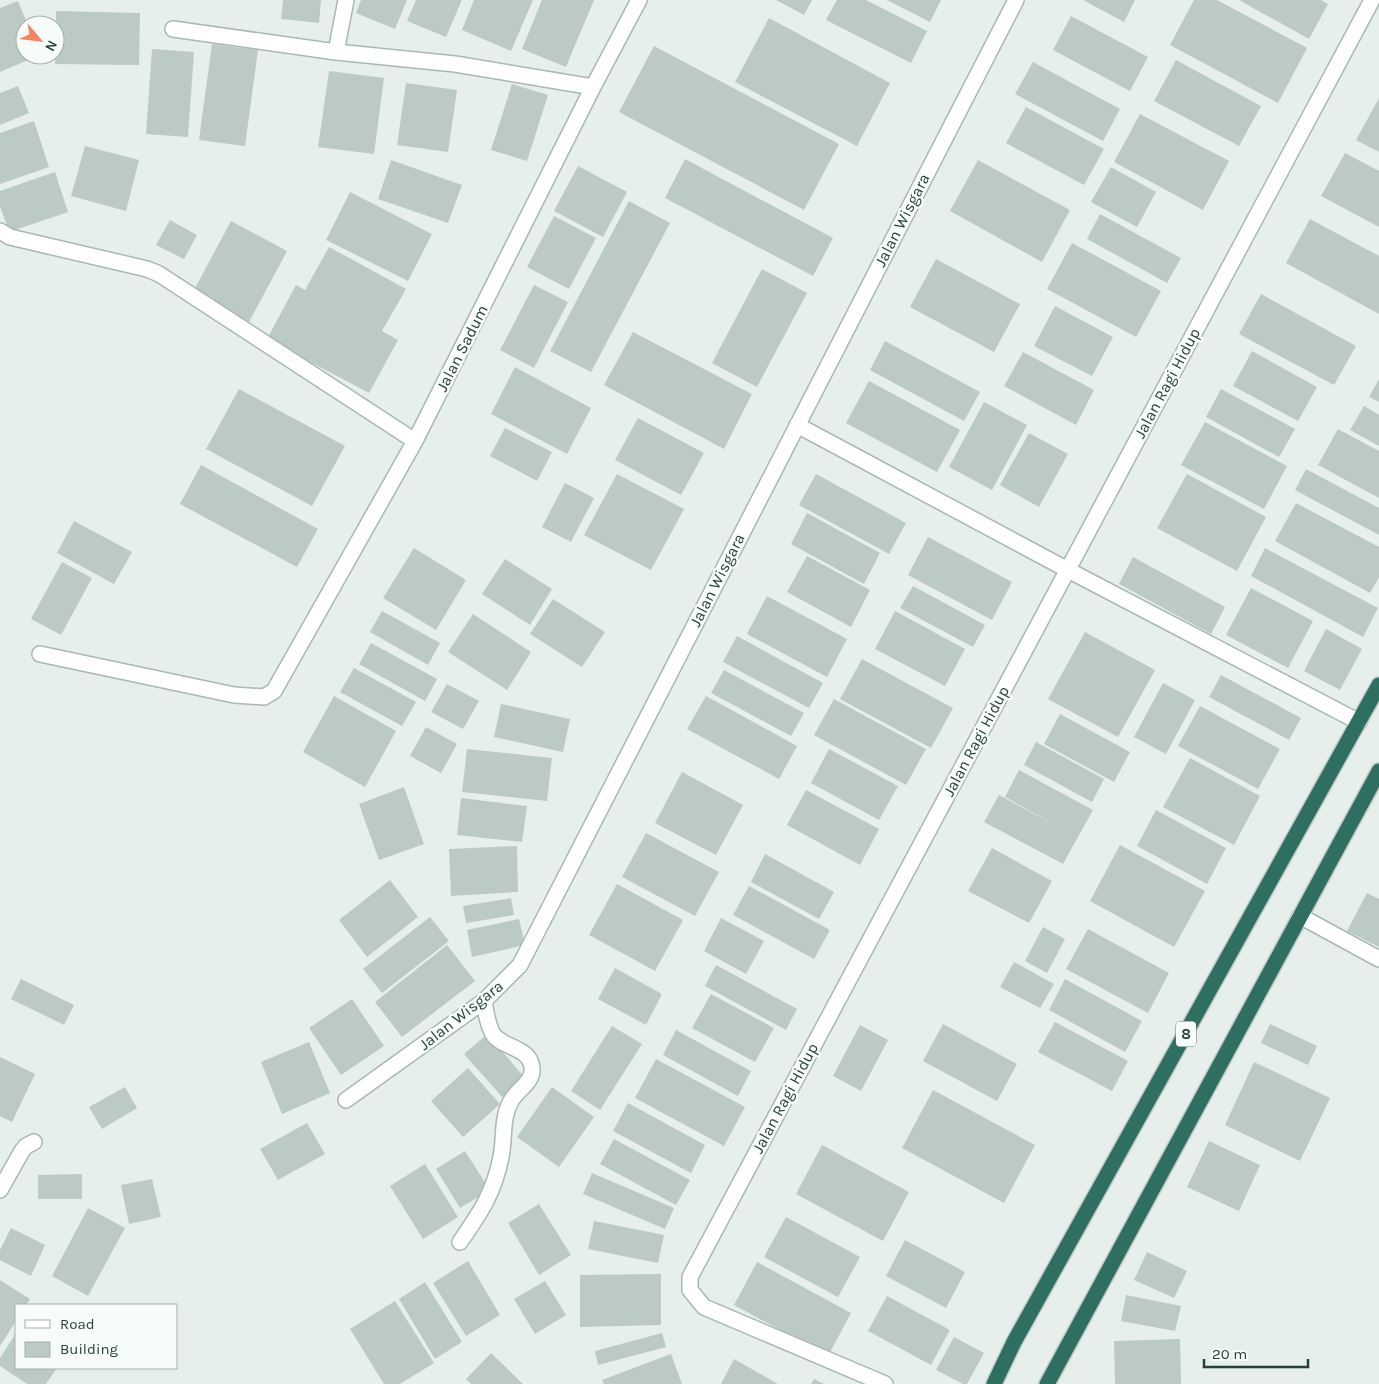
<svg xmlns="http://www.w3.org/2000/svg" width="1379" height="1384" viewBox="0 0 1379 1384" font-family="Karla,sans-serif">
<rect width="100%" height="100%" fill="#e6efeb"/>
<path fill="#bbcac4" d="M283 0H321L319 23 281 19Z
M361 0H407L395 29 356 13Z
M416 0H462L446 37 407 21Z
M474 0H533L511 51 462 30Z
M542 0H594L566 67 522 49Z
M776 0H812L804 15Z
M837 0H866L927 31 911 63 826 20Z
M887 0H941L930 22Z
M1083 0H1135L1124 22Z
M1194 0H1217L1307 48 1278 103 1170 45Z
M1239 0H1321L1328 4 1309 39Z
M18 1 28 25H25V55H40L0 72V8Z
M56 11 140 13 139 65 55 64Z
M1071 16 1148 57 1130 91 1053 50Z
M769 18 890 83 857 146 735 82Z
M212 44 258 50 245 146 199 140Z
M654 46 839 144 804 210 619 112Z
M152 49 194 52 188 137 146 134Z
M1176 60 1261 106 1239 146 1154 101Z
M1033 62 1120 109 1103 141 1015 94Z
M329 71 384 78 374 154 318 147Z
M406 83 457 90 448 152 397 145Z
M512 84 548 95 527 161 491 150Z
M18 86 29 113 0 125V93Z
M1379 98V152L1356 140Z
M1026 107 1104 149 1084 185 1006 143Z
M1140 114 1229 161 1203 210 1114 162Z
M34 121 49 167 0 184V133Z
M85 146 139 160 126 211 71 196Z
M1345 153 1379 171V227L1321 196Z
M685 159 833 238 813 276 665 198Z
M391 160 462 185 448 223 378 199Z
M978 160 1070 210 1042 262 950 211Z
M578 166 627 192 603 237 554 211Z
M1111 167 1156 192 1137 227 1091 202Z
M55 172 68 212 9 232 0 206V191Z
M350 192 432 234 408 281 326 240Z
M629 201 670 223 591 372 550 351Z
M1100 214 1181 258 1167 283 1087 239Z
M554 216 596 238 569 289 527 267Z
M1310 219 1379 256V314L1286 263Z
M170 220 197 235 184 259 156 245Z
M231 221 287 251 249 322 193 292Z
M1072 243 1161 291 1136 337 1047 289Z
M329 247 406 289 382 331 398 340 369 393 267 339 296 285 305 290Z
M936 259 1020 304 994 352 910 307Z
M762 269 807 293 757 387 712 363Z
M534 285 568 302 534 368 500 350Z
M1261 294 1356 346 1334 385 1239 334Z
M1055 306 1113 337 1092 376 1034 346Z
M633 332 752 394 724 449 604 385Z
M885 341 980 392 964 421 870 370Z
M1252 351 1317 387 1298 421 1233 386Z
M1023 352 1094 390 1076 425 1004 386Z
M515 367 591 408 567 454 491 414Z
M1379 379V402L1369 397Z
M869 381 960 430 937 472 846 423Z
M239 389 345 446 312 506 206 449Z
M1221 389 1295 429 1279 457 1206 417Z
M984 402 1027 425 992 490 949 467Z
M1364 406 1379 415V446L1350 430Z
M638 418 704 453 681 495 615 460Z
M1205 422 1287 466 1264 509 1181 465Z
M505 428 552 452 537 481 490 456Z
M1338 429 1379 451V498L1318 465Z
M1029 433 1068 454 1039 507 1000 485Z
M201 465 318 529 297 567 180 504Z
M1306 469 1379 508V535L1295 490Z
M617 474 684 509 651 570 584 535Z
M816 474 906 523 889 554 799 505Z
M1187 474 1266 517 1237 571 1157 528Z
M565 483 594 498 571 542 542 527Z
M1296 503 1379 547V577L1370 593 1275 541Z
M807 513 880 553 864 584 791 544Z
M74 521 132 552 114 584 57 553Z
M928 537 1012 582 992 620 908 575Z
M414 548 466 580 436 630 383 598Z
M1265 548 1378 608 1363 637 1251 576Z
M807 556 870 590 851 627 787 592Z
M1133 557 1225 607 1211 634 1119 584Z
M505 559 552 589 530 625 482 594Z
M62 562 92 578 61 635 31 619Z
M913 586 985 625 973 647 900 608Z
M1251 588 1313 621 1288 668 1226 635Z
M767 596 847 639 827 677 747 634Z
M553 599 605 632 582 667 530 634Z
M382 611 440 643 428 665 370 632Z
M895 611 965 649 945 686 875 649Z
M473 614 531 652 507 690 448 652Z
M1326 629 1362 649 1340 690 1304 671Z
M1085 632 1155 670 1118 737 1048 699Z
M737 636 823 683 809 708 723 662Z
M371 643 437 679 425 701 359 664Z
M862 659 953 708 931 748 840 699Z
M354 668 416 702 402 726 340 692Z
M724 670 804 713 791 736 711 693Z
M1221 675 1301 718 1289 740 1209 697Z
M1163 683 1195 700 1166 754 1134 737Z
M447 684 479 701 463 729 431 712Z
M334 696 396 731 365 787 303 752Z
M706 696 797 746 779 779 687 729Z
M834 699 926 749 906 785 814 735Z
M501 704 570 719 563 752 494 737Z
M1200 706 1280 749 1258 789 1178 746Z
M1060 714 1130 752 1114 782 1044 744Z
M426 727 457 744 441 773 410 756Z
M1036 742 1104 779 1092 802 1024 765Z
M467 749 552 758 547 801 462 792Z
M829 749 898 786 879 820 811 783Z
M1190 758 1260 796 1234 845 1163 807Z
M1019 770 1093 810 1063 864 984 822 999 795 1062 829 1005 797Z
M682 772 743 805 716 855 655 823Z
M404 787 424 844 379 860 359 804Z
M806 790 879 829 860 865 787 825Z
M461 798 527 806 522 842 457 835Z
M1156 810 1226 848 1207 884 1137 846Z
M646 833 719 872 695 916 622 877Z
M1120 845 1205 891 1174 947 1090 901Z
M517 846 518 892 451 896 449 849Z
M992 848 1052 881 1029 923 968 891Z
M765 854 834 892 819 919 751 882Z
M390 880 418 917 367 957 339 920Z
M617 884 683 920 655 971 589 935Z
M749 886 830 930 814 959 733 915Z
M1367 893 1379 899V947L1347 931Z
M511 898 514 915 466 923 463 906Z
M430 917 449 941 382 993 363 969Z
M721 918 764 941 746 974 704 951Z
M519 919 525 945 472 957 467 930Z
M1043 927 1065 939 1047 973 1025 961Z
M1088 929 1169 973 1148 1013 1066 969Z
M447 945 475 981 402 1037 375 1002Z
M1014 962 1054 984 1040 1008 1000 987Z
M716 965 797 1009 786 1030 705 986Z
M615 968 662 994 646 1025 598 999Z
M21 979 74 1005 64 1025 11 999Z
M1065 979 1142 1021 1125 1052 1049 1010Z
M711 994 774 1028 755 1062 692 1028Z
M352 999 384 1046 341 1075 309 1028Z
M1055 1022 1128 1061 1112 1091 1038 1052Z
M943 1024 1017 1064 997 1101 923 1061Z
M1270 1024 1317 1046 1308 1065 1261 1043Z
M860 1025 888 1040 861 1091 833 1076Z
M612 1026 642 1044 600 1110 571 1091Z
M676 1030 751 1071 738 1096 663 1055Z
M487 1034 526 1079 504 1099 464 1054Z
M309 1042 330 1093 282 1114 261 1062Z
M0 1057 35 1074 12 1122 0 1116Z
M656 1059 745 1107 724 1146 635 1098Z
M1254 1062 1330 1098 1300 1161 1225 1125Z
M468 1068 500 1104 463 1137 431 1101Z
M125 1087 137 1108 102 1129 89 1107Z
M552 1087 594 1117 559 1167 517 1137Z
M933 1090 1035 1145 1004 1203 902 1148Z
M628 1103 705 1145 691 1173 613 1131Z
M307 1123 325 1154 278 1180 260 1149Z
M614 1139 690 1180 676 1205 600 1164Z
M1209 1141 1260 1165 1239 1211 1187 1187Z
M822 1145 909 1192 883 1241 796 1194Z
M465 1151 490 1190 460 1208 436 1169Z
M425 1164 458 1217 423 1239 390 1186Z
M592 1173 674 1208 665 1229 583 1194Z
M82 1174V1199H38V1175Z
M152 1179 161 1217 129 1224 121 1185Z
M539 1204 571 1255 539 1275 508 1223Z
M88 1208 125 1228 88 1296 52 1276Z
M786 1217 860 1257 838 1297 764 1257Z
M594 1221 664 1235 658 1263 588 1249Z
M11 1228 45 1245 31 1276 0 1260V1250Z
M905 1240 965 1272 946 1308 886 1276Z
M1147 1252 1187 1271 1174 1298 1134 1280Z
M468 1261 500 1315 466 1336 433 1283Z
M757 1262 851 1313 828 1356 734 1305Z
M661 1274V1325L580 1327V1275Z
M0 1280 30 1299 26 1305H16V1321L0 1346Z
M545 1281 566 1315 535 1334 514 1299Z
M425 1282 462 1342 435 1359 399 1299Z
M1126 1295 1181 1306 1175 1331 1121 1321Z
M887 1296 950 1330 931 1365 868 1331Z
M395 1301 434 1363 400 1384H384L350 1329Z
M16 1333V1368H57L46 1384H27L0 1366V1358Z
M662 1333 666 1347 598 1365 595 1351Z
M954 1337 984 1353 967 1384H963L936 1370Z
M1180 1339 1181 1384H1115L1114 1341Z
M491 1353 523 1384H471L466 1379Z
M671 1354 682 1384H604L602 1380Z
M734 1359 778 1384H721Z
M814 1379 824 1384H811Z"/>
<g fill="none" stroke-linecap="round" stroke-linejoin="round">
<g stroke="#a8b8b2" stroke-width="18">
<path id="minor" d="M173 29 336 52 455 64 593 87
M336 52 346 0
M0 231 10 237 147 269 159 274 415 441
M797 425 1068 570 1359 722
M40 654 234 695 264 697 274 691 415 441 593 87 639 0
M1300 916 1379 959
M346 1100 484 1001 520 965 1016 0
M0 1190 22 1151 26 1146 34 1142
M460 1242C480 1213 494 1193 501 1157 505 1138 501 1119 511 1101 518 1088 537 1081 531 1063 526 1047 501 1047 493 1034 487 1024 486 1012 484 1001
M885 1384 704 1307 690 1290V1277L1372 0"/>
</g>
<g stroke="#c2cac8" stroke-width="18">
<path id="highway" d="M994 1384 1014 1342 1379 685
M1047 1384 1379 771"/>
</g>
<use href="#minor" stroke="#fff" stroke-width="15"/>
<use href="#highway" stroke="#2f6f62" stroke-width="15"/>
</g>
<g text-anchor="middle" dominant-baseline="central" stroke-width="5" stroke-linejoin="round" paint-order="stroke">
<rect fill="#f7fbf9" stroke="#637a73" stroke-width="1" x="1176" y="1021.5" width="20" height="25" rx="4"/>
<g font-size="15" font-weight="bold" fill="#24423a">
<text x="1186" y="1034">8</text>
</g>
<g font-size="16" fill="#24423a" stroke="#f7fbf9">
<text transform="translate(902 220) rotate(-63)">Jalan Wisgara</text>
<text transform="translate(462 348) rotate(-63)">Jalan Sadum</text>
<text transform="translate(1167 383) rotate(-62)">Jalan Ragi Hidup</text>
<text transform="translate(717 580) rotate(-63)">Jalan Wisgara</text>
<text transform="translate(976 741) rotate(-62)">Jalan Ragi Hidup</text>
<text transform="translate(461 1015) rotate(-38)">Jalan Wisgara</text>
<text transform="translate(785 1098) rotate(-62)">Jalan Ragi Hidup</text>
</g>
</g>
<rect x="15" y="1304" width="162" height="65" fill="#f7fbf9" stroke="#a3b1ad"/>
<rect x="25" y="1320" width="25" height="8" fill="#ffffff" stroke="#a3b1ad"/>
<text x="60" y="1329" font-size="15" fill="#24423a">Road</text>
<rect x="25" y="1342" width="25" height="15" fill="#bbcac4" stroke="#a3b1ad"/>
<text x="60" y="1354" font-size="15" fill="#24423a">Building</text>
<g transform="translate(40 40) rotate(118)"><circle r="24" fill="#f7fbf9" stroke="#a3b1ad"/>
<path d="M0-4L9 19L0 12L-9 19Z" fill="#f4845f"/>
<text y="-8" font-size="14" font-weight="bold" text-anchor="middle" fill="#24423a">N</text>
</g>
<path d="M1204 1359v8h104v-8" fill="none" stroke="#24423a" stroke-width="2.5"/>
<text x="1212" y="1359" font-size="15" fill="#24423a" stroke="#f7fbf9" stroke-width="4" paint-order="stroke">20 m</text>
</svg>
